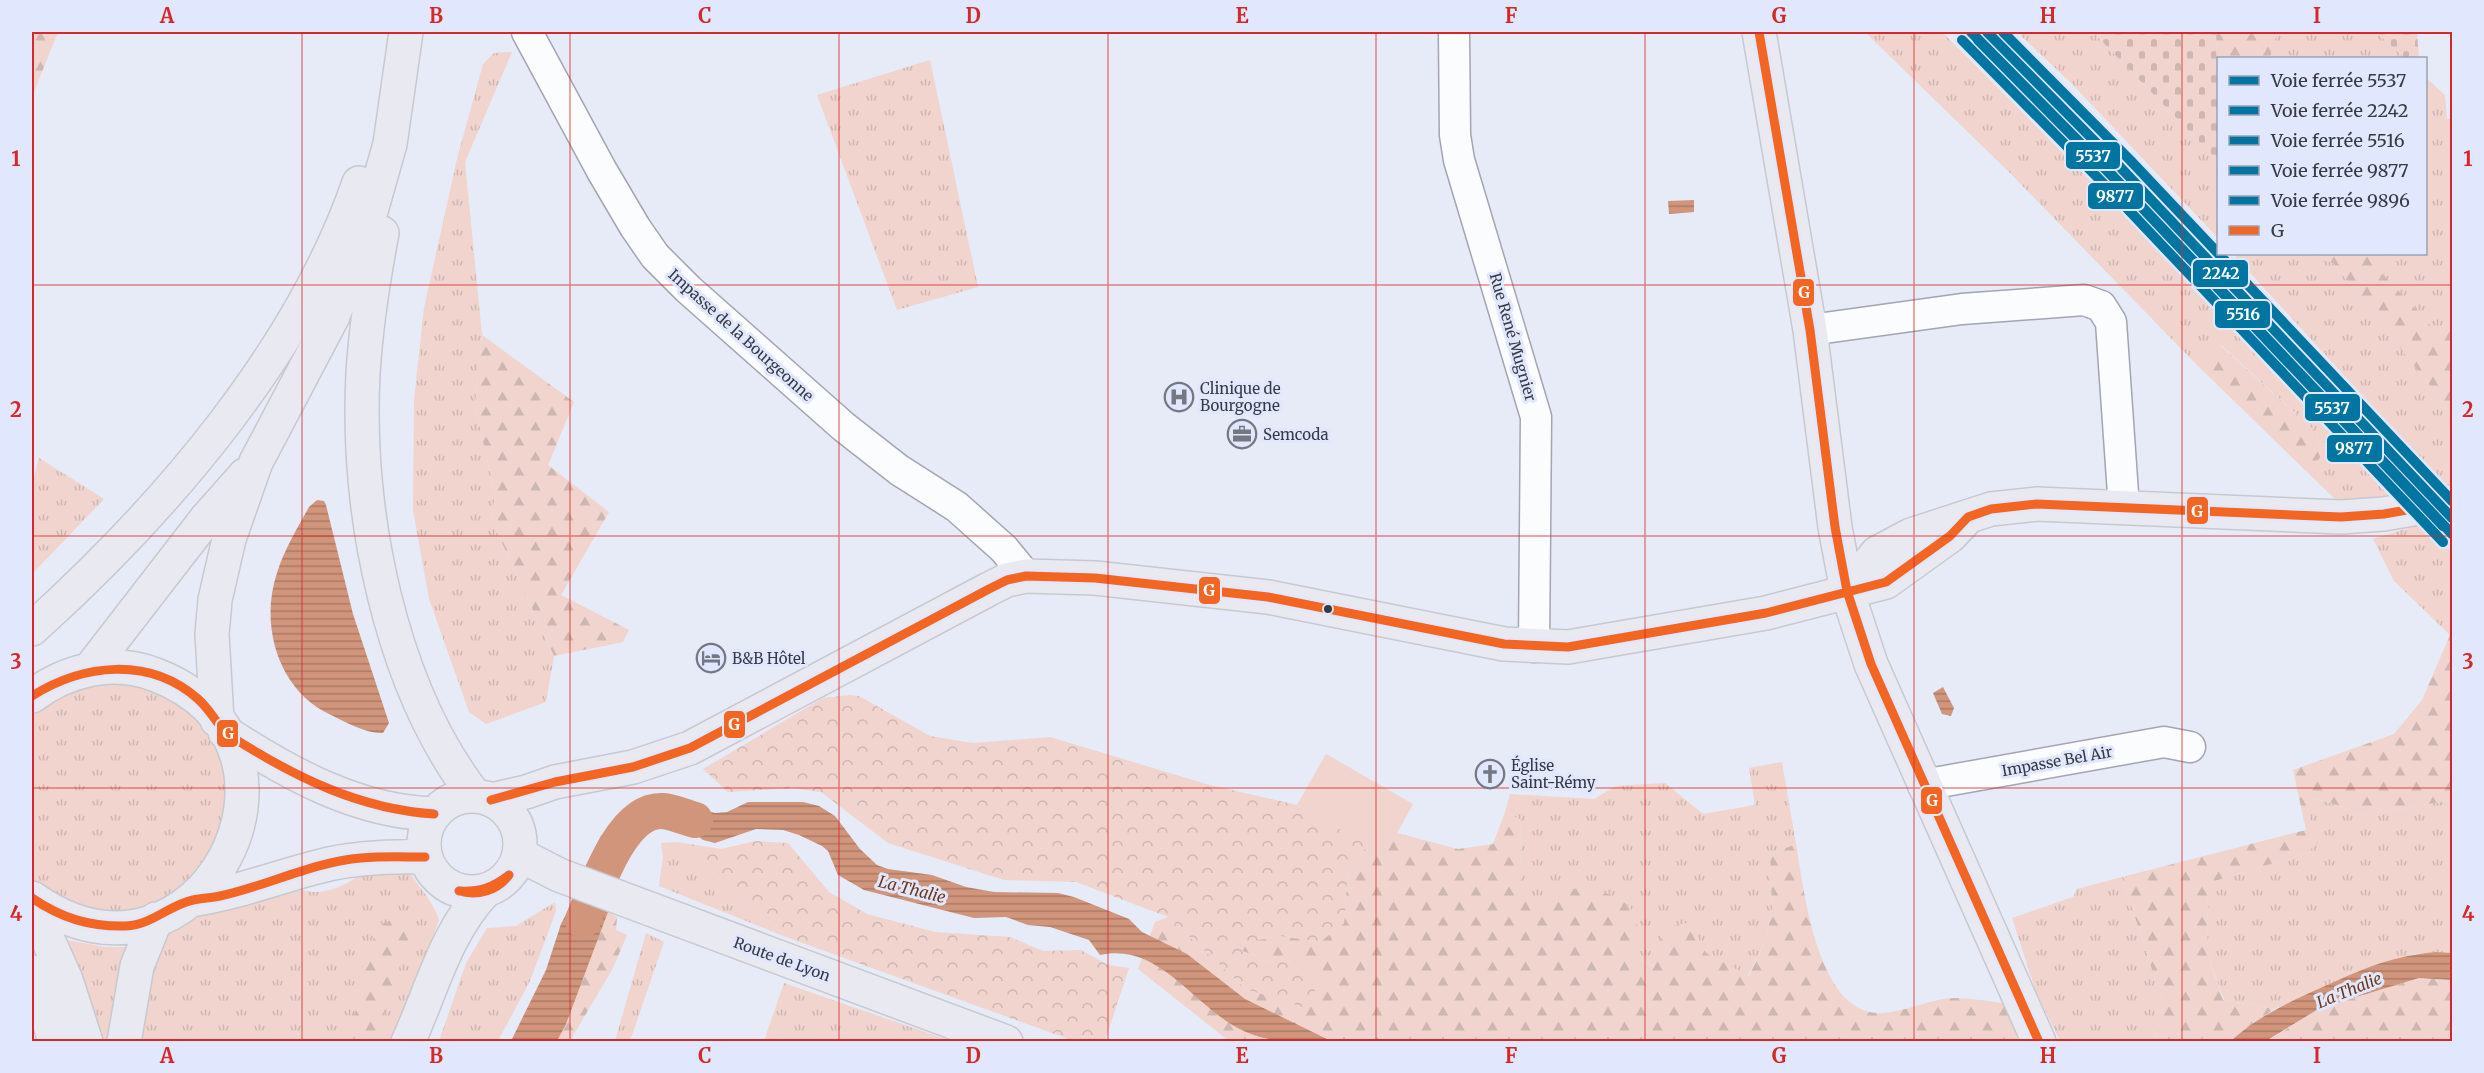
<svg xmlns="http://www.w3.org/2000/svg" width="2484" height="1073" viewBox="0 0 2484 1073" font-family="Merriweather,serif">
<defs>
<pattern id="grass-tufts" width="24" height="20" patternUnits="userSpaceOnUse" patternTransform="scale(1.5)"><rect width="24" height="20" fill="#f0d4cd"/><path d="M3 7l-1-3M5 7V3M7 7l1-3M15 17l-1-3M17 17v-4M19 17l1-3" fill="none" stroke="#ceb7b1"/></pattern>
<pattern id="forest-firs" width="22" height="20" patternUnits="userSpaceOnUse" patternTransform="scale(1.5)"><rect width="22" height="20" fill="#f0d4cd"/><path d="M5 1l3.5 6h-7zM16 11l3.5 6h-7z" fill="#ceb7b1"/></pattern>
<pattern id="cemetery-stones" width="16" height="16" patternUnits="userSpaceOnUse" patternTransform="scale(1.5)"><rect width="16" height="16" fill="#f0d4cd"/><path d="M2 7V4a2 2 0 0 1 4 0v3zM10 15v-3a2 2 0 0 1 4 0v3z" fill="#ceb7b1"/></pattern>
<pattern id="park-crowns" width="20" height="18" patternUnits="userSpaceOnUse" patternTransform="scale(1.5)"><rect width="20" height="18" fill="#f0d4cd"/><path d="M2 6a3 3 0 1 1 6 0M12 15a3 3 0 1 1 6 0" fill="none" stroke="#ceb7b1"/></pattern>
<pattern id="water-rules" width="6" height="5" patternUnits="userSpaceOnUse" patternTransform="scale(1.5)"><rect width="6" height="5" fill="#d1957c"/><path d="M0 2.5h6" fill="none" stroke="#aa7b67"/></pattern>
</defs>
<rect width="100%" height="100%" fill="#e7eaf7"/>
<path fill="url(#grass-tufts)" d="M1865 32H1942L2128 218 2394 498 2337 501 2306 471 2320 458 2317 433 2221 345 2198 366 2010 173Z
M2017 32H2093L2218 161V238L2073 85Z
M2277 32H2376L2405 58H2270Z
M512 52 465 162 482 335 475 405 495 496 491 519 554 656 546 702 486 724 469 712 429 599 413 510 414 399 424 308 457 159 483 64 494 53Z
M930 60 978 287 897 310 817 95Z
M2426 78 2445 95 2447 119H2452V320L2435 331 2380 271 2387 254H2426Z
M2233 254H2315L2334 264 2452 414V485L2446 487Z
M39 458 104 499 32 574V484Z
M2424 523 2452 553V635H2450L2394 581 2373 539Z
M126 682 149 688 181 705 203 727 217 751 225 775 227 805 205 867 155 907 104 916 32 886V712L42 703 91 683Z
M1782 762 1796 844 1770 854 1772 909 1766 939 1748 976 1706 953 1655 967 1636 957 1637 922 1527 899 1520 875 1521 820 1505 812 1510 794 1594 799 1616 786 1665 783 1703 814 1755 805 1749 768Z
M2309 797 2340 806 2358 816 2452 800V953L2414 954 2274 1009 2224 1000 2207 953 2208 883 2307 853Z
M677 842 786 937 659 886 663 857 661 843Z
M367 869 408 870C419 888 433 900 439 920L397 1041 139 1042C142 1017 147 955 163 938 193 907 261 900 302 890 324 897 351 884 367 869Z
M2122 877 2164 1007 2154 1041H2060L2036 992 2012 918 2073 897 2077 889Z
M555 902 556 911 530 981 498 1041H439L466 963 487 928 516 926Z
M646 933 664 942 630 1041H615Z
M61 939 105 947H132L113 1041H97Z
M784 983 951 1041H764Z"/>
<path fill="url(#forest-firs)" d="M32 32H58L32 97Z
M2216 32H2277L2270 58H2218V150Z
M2315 254H2387L2380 271 2435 330 2452 320V414L2334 264Z
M482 335 574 402 548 465 609 512 561 595 629 630 623 642 554 656 491 519 495 496 475 405Z
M2220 345 2317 433 2320 458 2306 471 2198 366Z
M2450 635H2452V800L2358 816 2340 806 2310 797V819L2325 835 2307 853 2208 883 2207 953 2223 1000 2274 1009 2231 1041H2154L2164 1007 2122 877 2306 830 2293 770 2394 734 2422 700Z
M1505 812 1521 820 1520 875 1527 898 1555 904 1566 888C1591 890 1632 891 1637 924 1639 934 1637 947 1636 957L1654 967 1664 928 1690 922 1706 953 1749 976 1766 939 1772 910 1770 854 1796 844C1804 889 1817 1019 1884 1013 1904 1011 1923 1003 1943 999 1961 996 1984 1001 2002 1003L2026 1041H1229L1138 969 1155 922 1168 917 1246 989 1293 961 1273 962 1242 951 1246 942 1281 936 1320 942 1344 923 1348 868 1368 845 1385 854 1397 833 1458 849 1493 844Z
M608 912 617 917 616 930 627 935 613 968 570 1041 557 1042Z
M398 917 413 926 377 1035 373 1041H342L360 1001 358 980 378 926Z
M2419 978 2452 980V1041L2266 1042 2320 1008Z"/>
<path fill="url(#cemetery-stones)" d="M2093 32H2216L2218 161Z
M2376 32H2417L2419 58H2405Z"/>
<path fill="url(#park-crowns)" d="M850 695 859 696 930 736 973 743 1050 737 1206 784 1297 805 1368 845 1348 868 1344 923 1320 942 1281 936 1246 942 1242 951 1273 962 1293 961 1322 982 1302 1007 1246 989 1168 917 1076 882 1004 880 888 843 821 792 792 788 728 792 703 769 823 698Z
M756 841 788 843 829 892 867 914 935 932 1010 937 1043 951 1081 950 1108 965 1129 968 1105 1041H1074L786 937 677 842 721 849Z"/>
<path fill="#f0d4cd" d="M1326 754 1413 804 1385 855 1297 805Z"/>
<path fill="url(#water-rules)" d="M1694 200V212L1669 214 1668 201Z
M317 500 324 501 326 505 353 614 389 723 383 733C366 734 346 722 331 715 279 692 259 626 277 573 284 550 297 529 309 507Z
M1943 687 1954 708 1951 716 1942 714 1933 693Z
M646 796 662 797 715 813 727 812 748 802H803L819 806 835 816 860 849 877 865 888 869 932 875 966 887 994 892 1058 893 1074 897 1129 919 1142 932 1187 954 1245 999 1331 1041C1301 1042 1274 1044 1246 1032 1196 1011 1161 941 1100 955L1089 940 1050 927 1028 925 1006 917 974 918 864 890 838 875 828 851 822 846 799 835 783 830 756 829 715 843 703 840 688 829 654 821 638 801Z
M625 810 643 828 629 845 616 879 585 867 601 836Z
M574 899 608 912 566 1024 557 1041H511L546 970 561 924Z
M2436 952 2452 953V980L2419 978 2320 1008 2266 1041H2231C2254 1020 2277 1008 2305 995 2353 974 2382 957 2436 952Z"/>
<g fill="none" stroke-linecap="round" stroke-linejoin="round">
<path stroke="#d1957c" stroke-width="36" d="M583 920C596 889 621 808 663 811 673 812 685 817 695 820"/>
<g stroke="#a3a5b0" stroke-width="33">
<path id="minor" d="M527 32 602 171 635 227 655 256 688 289 844 427 899 470 957 507 1004 549 1026 576
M1454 32 1455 135 1459 160 1536 417 1534 647
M1810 330 1962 309 2084 300 2101 306 2111 322 2124 508
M1923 785 2164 742 2190 747"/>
</g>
<g stroke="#c7c9cf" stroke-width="36">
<path id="major" d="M1759 32 1810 330 1835 527 1847 591 1871 664 2039 1042
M382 233C373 280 366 326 363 373 356 511 389 685 475 796
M1847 591 1877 553 1911 535 1991 509 2037 504 2341 517 2384 514 2452 502
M32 629C164 510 300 353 359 183
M90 669 206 519 245 475
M32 696C67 670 113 658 156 675 339 746 198 1017 32 898
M217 720 212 634 215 600 229 539 256 462 333 316 363 239 390 144 406 32
M225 732C288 773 357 812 434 814
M424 844a48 48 0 1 1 96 0a48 48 0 1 1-96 0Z
M491 800 526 792 555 782 633 767 690 748 989 589 1007 580 1026 576 1095 578 1268 597 1504 644 1568 647 1766 613 1886 582 1950 536 1968 517
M520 855 559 875 1006 1042
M191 900C239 893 282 875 329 864 361 857 393 856 425 857
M32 904 66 980 86 1042
M32 972 40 990 55 1042
M124 1042 137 966 156 919
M408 1042C432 990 445 933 485 891"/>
</g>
<use href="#minor" stroke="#fbfcfe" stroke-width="30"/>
<use href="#major" stroke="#e9eaf1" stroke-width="33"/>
<g stroke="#e1e7fd" stroke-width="14">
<path id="bus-1" d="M1759 32 1810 330 1835 527 1847 591 1871 664 2039 1042
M32 696C83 664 149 656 198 699 212 711 218 729 235 739 297 778 360 809 434 814
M491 800 555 782 633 767 690 748 989 589 1007 580 1026 576 1095 578 1268 597 1504 644 1568 647 1766 613 1886 582 1950 536 1968 517 1991 509 2037 504 2341 517 2384 514 2452 502
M459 891C480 892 492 888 509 875
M459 891C477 896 497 891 509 875
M32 898C61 918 90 927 126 926 152 925 169 905 193 900 202 898 211 898 220 896 267 886 313 862 361 858 382 856 404 857 425 857"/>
</g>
<use href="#bus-1" stroke="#f26522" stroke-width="9"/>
<g stroke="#e1e7fd" stroke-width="15">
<path id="rail-1" d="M1971 32 2112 175 2452 534"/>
</g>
<g stroke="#e1e7fd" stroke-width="15">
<path id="rail-2" d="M1987 32 2121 168 2452 518"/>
</g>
<g stroke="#e1e7fd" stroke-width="15">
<path id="rail-3" d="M1978 40 2112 176 2443 526"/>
</g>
<g stroke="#e1e7fd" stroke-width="15">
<path id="rail-4" d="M1962 40 2103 183 2443 542"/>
</g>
<g stroke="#e1e7fd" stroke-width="15">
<path id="rail-5" d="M2003 32 2130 160 2452 501"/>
</g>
<use href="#rail-1" stroke="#0075a1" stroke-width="10"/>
<use href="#rail-2" stroke="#0075a1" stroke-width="10"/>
<use href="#rail-3" stroke="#0075a1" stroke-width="10"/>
<use href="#rail-4" stroke="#0075a1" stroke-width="10"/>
<use href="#rail-5" stroke="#0075a1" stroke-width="10"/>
</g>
<path fill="none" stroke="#d62828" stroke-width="1.5" stroke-opacity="0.55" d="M302 32V1042M570 32V1042M839 32V1042M1108 32V1042M1376 32V1042M1645 32V1042M1914 32V1042M2182 32V1042M32 285H2452M32 536H2452M32 788H2452"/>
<defs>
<g id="hospital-ring" transform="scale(1.5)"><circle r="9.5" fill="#e1e7fd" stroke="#757783" stroke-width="1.5"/><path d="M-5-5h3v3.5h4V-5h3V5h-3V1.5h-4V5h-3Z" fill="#757783"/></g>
<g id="office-ring" transform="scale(1.5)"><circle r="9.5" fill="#e1e7fd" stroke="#757783" stroke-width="1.5"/><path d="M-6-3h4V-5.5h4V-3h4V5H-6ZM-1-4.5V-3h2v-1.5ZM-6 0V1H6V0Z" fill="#757783"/></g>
<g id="hotel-ring" transform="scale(1.5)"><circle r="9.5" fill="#e1e7fd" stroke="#757783" stroke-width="1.5"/><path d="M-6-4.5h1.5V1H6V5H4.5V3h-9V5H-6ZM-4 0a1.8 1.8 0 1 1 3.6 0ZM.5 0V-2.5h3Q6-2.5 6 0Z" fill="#757783"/></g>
<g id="church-ring" transform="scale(1.5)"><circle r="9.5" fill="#e1e7fd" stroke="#757783" stroke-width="1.5"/><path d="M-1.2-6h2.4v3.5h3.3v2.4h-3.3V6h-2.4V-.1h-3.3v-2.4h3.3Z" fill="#757783"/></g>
</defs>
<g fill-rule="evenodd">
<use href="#hospital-ring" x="1179" y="397"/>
<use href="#office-ring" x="1242" y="434"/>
<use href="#hotel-ring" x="711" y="658"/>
<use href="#church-ring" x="1490" y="774"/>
</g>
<circle fill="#373944" stroke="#e1e7fd" stroke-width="2" cx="1328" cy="609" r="5"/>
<g text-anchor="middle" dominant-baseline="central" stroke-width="6" stroke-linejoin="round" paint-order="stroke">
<g font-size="15" fill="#373944" stroke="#e1e7fd">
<text transform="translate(741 335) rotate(42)">Impasse de la Bourgeonne</text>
<text transform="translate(1513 337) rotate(74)">Rue René Mugnier</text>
<text transform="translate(2057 761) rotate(-10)">Impasse Bel Air</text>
<text transform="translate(782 959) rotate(20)">Route de Lyon</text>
</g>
<g font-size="15" fill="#373944" stroke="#e1e7fd" text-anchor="start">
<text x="1200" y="388">Clinique de<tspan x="1200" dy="17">Bourgogne</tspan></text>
<text x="1263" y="434">Semcoda</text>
<text x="732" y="658">B&amp;B Hôtel</text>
<text x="1511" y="765">Église<tspan x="1511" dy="17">Saint-Rémy</tspan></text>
</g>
<g font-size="16" font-style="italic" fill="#6f3619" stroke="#e1e7fd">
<text transform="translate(912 889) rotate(14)">La Thalie</text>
<text transform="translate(2349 990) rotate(-22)">La Thalie</text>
</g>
</g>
<g stroke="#e1e7fd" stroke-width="2">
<rect x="2065" y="141" width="56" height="29" rx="6" fill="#0075a1"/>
<rect x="2087" y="182" width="57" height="28" rx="6" fill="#0075a1"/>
<rect x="2192" y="259" width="57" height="29" rx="6" fill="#0075a1"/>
<rect x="1792" y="278" width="23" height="29" rx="6" fill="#f26522"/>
<rect x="2214" y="300" width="57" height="29" rx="6" fill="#0075a1"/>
<rect x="2304" y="393" width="57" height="29" rx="6" fill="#0075a1"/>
<rect x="2326" y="434" width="57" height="29" rx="6" fill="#0075a1"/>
<rect x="2186" y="496" width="23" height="29" rx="6" fill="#f26522"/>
<rect x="1198" y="576" width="23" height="29" rx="6" fill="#f26522"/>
<rect x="723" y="710" width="23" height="29" rx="6" fill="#f26522"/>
<rect x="216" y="719" width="23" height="29" rx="6" fill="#f26522"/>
<rect x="1920" y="786" width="23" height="29" rx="6" fill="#f26522"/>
</g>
<g font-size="16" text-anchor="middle" font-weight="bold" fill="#fff">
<text x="2093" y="162">5537</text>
<text x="2115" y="202">9877</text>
<text x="2221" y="279">2242</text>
<text x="1804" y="298">G</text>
<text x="2243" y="320">5516</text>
<text x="2332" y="414">5537</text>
<text x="2354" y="454">9877</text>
<text x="2197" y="517">G</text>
<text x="1209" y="596">G</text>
<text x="734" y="730">G</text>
<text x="228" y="739">G</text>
<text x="1932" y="806">G</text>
</g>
<rect width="2484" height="1073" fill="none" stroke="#e1e7fd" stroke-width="66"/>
<rect x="2217" y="57" width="210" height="198" fill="#e1e7fd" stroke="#9da1b3" stroke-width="1.5"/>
<rect x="2229" y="76" width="30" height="9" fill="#0075a1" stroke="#9da1b3" stroke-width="1.5"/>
<text x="2271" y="87" font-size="18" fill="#373944">Voie ferrée 5537</text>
<rect x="2229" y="106" width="30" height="9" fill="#0075a1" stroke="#9da1b3" stroke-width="1.5"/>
<text x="2271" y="117" font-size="18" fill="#373944">Voie ferrée 2242</text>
<rect x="2229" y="136" width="30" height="9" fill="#0075a1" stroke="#9da1b3" stroke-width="1.5"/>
<text x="2271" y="147" font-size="18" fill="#373944">Voie ferrée 5516</text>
<rect x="2229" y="166" width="30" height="9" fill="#0075a1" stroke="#9da1b3" stroke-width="1.5"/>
<text x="2271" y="177" font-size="18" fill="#373944">Voie ferrée 9877</text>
<rect x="2229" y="196" width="30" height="9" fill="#0075a1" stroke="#9da1b3" stroke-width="1.5"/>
<text x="2271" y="207" font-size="18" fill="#373944">Voie ferrée 9896</text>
<rect x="2229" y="226" width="30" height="9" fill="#f26522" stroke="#9da1b3" stroke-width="1.5"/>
<text x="2271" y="237" font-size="18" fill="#373944">G</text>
<rect x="33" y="33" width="2418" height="1007" fill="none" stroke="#d62828" stroke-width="2"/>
<g font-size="20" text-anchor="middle" font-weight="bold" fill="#d62828">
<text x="167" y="23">A</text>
<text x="436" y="23">B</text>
<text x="705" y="23">C</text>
<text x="973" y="23">D</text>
<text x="1242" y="23">E</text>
<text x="1511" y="23">F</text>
<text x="1779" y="23">G</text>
<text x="2048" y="23">H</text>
<text x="2317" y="23">I</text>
<text x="16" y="166">1</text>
<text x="2468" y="166">1</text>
<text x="16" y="417">2</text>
<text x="2468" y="417">2</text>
<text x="16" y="669">3</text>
<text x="2468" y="669">3</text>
<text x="16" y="921">4</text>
<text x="2468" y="921">4</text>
<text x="167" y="1063">A</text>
<text x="436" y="1063">B</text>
<text x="705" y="1063">C</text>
<text x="973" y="1063">D</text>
<text x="1242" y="1063">E</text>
<text x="1511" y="1063">F</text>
<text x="1779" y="1063">G</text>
<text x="2048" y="1063">H</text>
<text x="2317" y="1063">I</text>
</g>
</svg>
